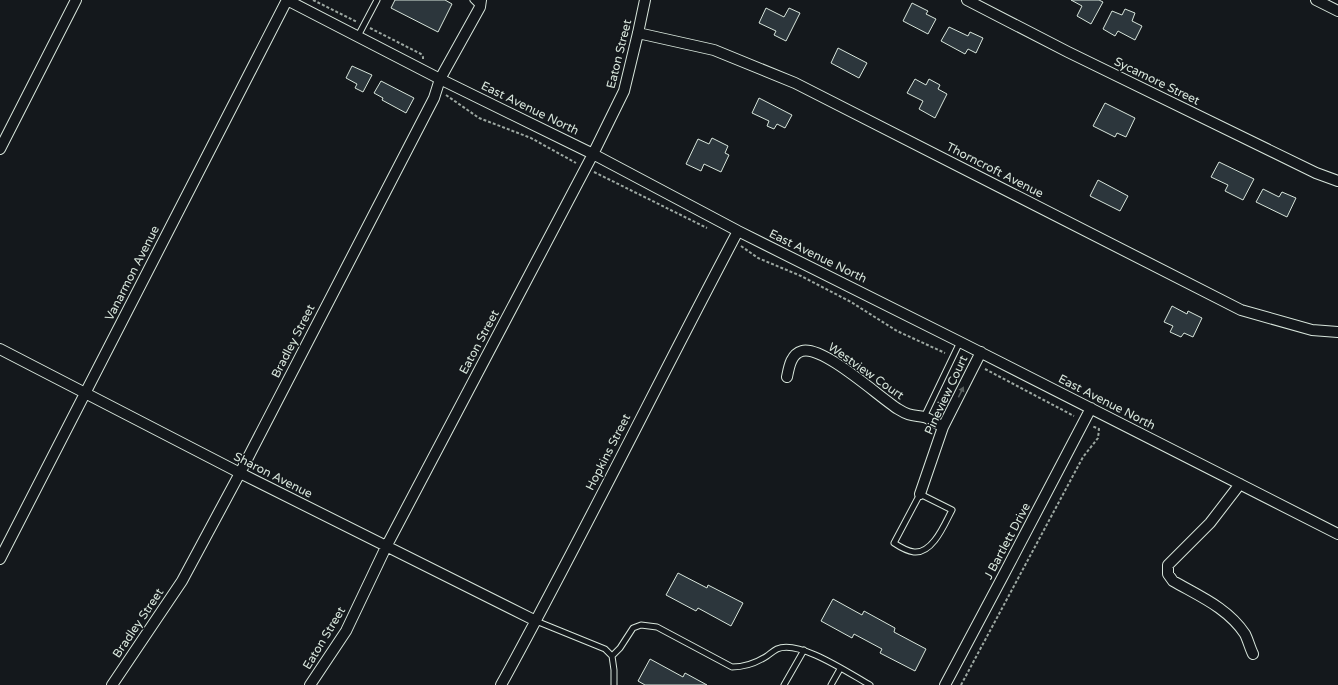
<svg xmlns="http://www.w3.org/2000/svg" width="1338" height="685" viewBox="0 0 1338 685" font-family="'Varela Round',sans-serif">
<rect width="100%" height="100%" fill="#14181c"/>
<path fill="#2c363c" stroke="#d8e6dc" d="M395 0H445L452 4 438 32 391 8Z
M1071 0H1099L1103 2 1091 24 1077 16 1082 6Z
M912 3 928 11 926 14 936 19 928 34 903 21Z
M766 8 784 17 789 8 800 13 786 41 774 35 776 31 759 23Z
M1125 9 1135 13 1132 21 1142 26 1135 40 1118 31 1115 36 1103 29 1112 11 1122 15Z
M949 27 968 36 970 32 983 38 976 53 968 49 965 54 941 41Z
M838 48 867 63 859 78 831 63Z
M352 66 372 75 363 92 355 88 357 84 346 78Z
M915 79 926 85 929 79 940 85 938 89 947 94 935 118 919 109 923 101 907 93Z
M381 81 414 98 406 113 382 100 383 98 374 93Z
M759 98 792 115 785 128 777 124 774 129 767 126 769 121 752 113Z
M1105 103 1135 118 1126 137 1117 133 1115 137 1093 126Z
M712 138 728 146 725 153 729 155 721 172 704 164 701 171 686 164 698 139 709 144Z
M1219 162 1254 179 1243 200 1225 191 1228 185 1211 177Z
M1098 180 1128 196 1120 211 1090 196Z
M1263 189 1279 197 1282 192 1296 198 1287 217 1256 202Z
M1172 306 1187 314 1188 311 1202 318 1193 337 1184 333 1181 337 1170 332 1173 326 1164 322Z
M678 573 707 588 708 585 743 603 731 626 698 608 696 611 666 595Z
M833 599 862 615 864 611 895 628 894 632 926 649 915 671 880 653 882 649 854 634 852 638 821 621Z
M650 659 683 677 685 673 707 685H645L638 681Z"/>
<g fill="none" stroke-linecap="round" stroke-linejoin="round">
<g stroke="#d8e6dc" stroke-width="7">
<path id="service" d="M473 0 480 7
M358 36 377 0
M924 417 960 342
M920 494 952 510C945 523 933 554 914 552 907 551 900 547 894 543Z
M536 621 605 649 612 656 614 670V685
M612 656 620 648 633 628 641 625 657 627 732 667C745 667 756 663 767 656 770 654 773 651 777 649 799 639 850 674 870 685
M784 685 804 650
M831 685 840 669"/>
</g>
<g stroke="#d8e6dc" stroke-width="12">
<path id="minor" d="M287 0 440 79 593 154 738 231 960 342 1338 534
M967 0 1068 52 1316 173 1338 181
M1316 0 1338 11
M638 33 714 50 795 83 1241 310 1312 330 1338 332
M0 149 76 0
M0 349 240 473 536 621
M787 377C789 367 791 354 802 351 823 345 879 397 898 409 909 416 913 415 924 417 931 419 937 424 943 427
M1240 484 1210 523 1168 565V574L1173 581C1199 596 1228 608 1245 634 1248 640 1250 648 1253 654
M920 494 943 427 981 352
M0 559 287 0
M112 685 182 581 240 473 434 98 440 79 480 7 481 0
M310 685 346 631 386 547 593 154 624 91 638 33 645 0
M501 685C583 536 658 382 738 231
M945 685 1003 576 1091 408"/>
</g>
<path stroke="#9da8a2" stroke-width="2" stroke-dasharray="3 2" stroke-linecap="butt" d="M313 0 357 22
M370 28 421 54 423 57V59
M446 95 479 118 531 138 576 163
M594 172 707 228
M741 246 758 258 801 276 851 302 897 331 945 353
M985 369 1074 416
M961 685 1083 457 1098 438 1099 429 1092 426"/>
<use href="#service" stroke="#14181c" stroke-width="5"/>
<use href="#minor" stroke="#14181c" stroke-width="10"/>
</g>
<defs><path id="oneway-solid" d="M-6-.8H1V-3.2L6.5 0L1 3.2V.8H-6Z"/></defs>
<use fill="#59605f" href="#oneway-solid" transform="translate(961 392) rotate(-64)"/>
<g text-anchor="middle" dominant-baseline="central" stroke-width="3" stroke-linejoin="round" paint-order="stroke">
<g font-size="12" fill="#d8e6dc" stroke="#14181c">
<text transform="translate(619 54) rotate(-76)">Eaton Street</text>
<text transform="translate(1157 81) rotate(26)">Sycamore Street</text>
<text transform="translate(530 108) rotate(26)">East Avenue North</text>
<text transform="translate(995 170) rotate(27)">Thorncroft Avenue</text>
<text transform="translate(818 256) rotate(26)">East Avenue North</text>
<text transform="translate(132 273) rotate(-63)">Vanarmon Avenue</text>
<text transform="translate(293 341) rotate(-63)">Bradley Street</text>
<text transform="translate(479 342) rotate(-62)">Eaton Street</text>
<text transform="translate(866 371) rotate(35)">Westview Court</text>
<text transform="translate(946 395) rotate(-65)">Pineview Court</text>
<text transform="translate(1107 402) rotate(27)">East Avenue North</text>
<text transform="translate(608 452) rotate(-63)">Hopkins Street</text>
<text transform="translate(273 475) rotate(27)">Sharon Avenue</text>
<text transform="translate(1007 541) rotate(-62)">J Bartlett Drive</text>
<text transform="translate(138 623) rotate(-56)">Bradley Street</text>
<text transform="translate(324 638) rotate(-59)">Eaton Street</text>
</g>
</g>
</svg>
